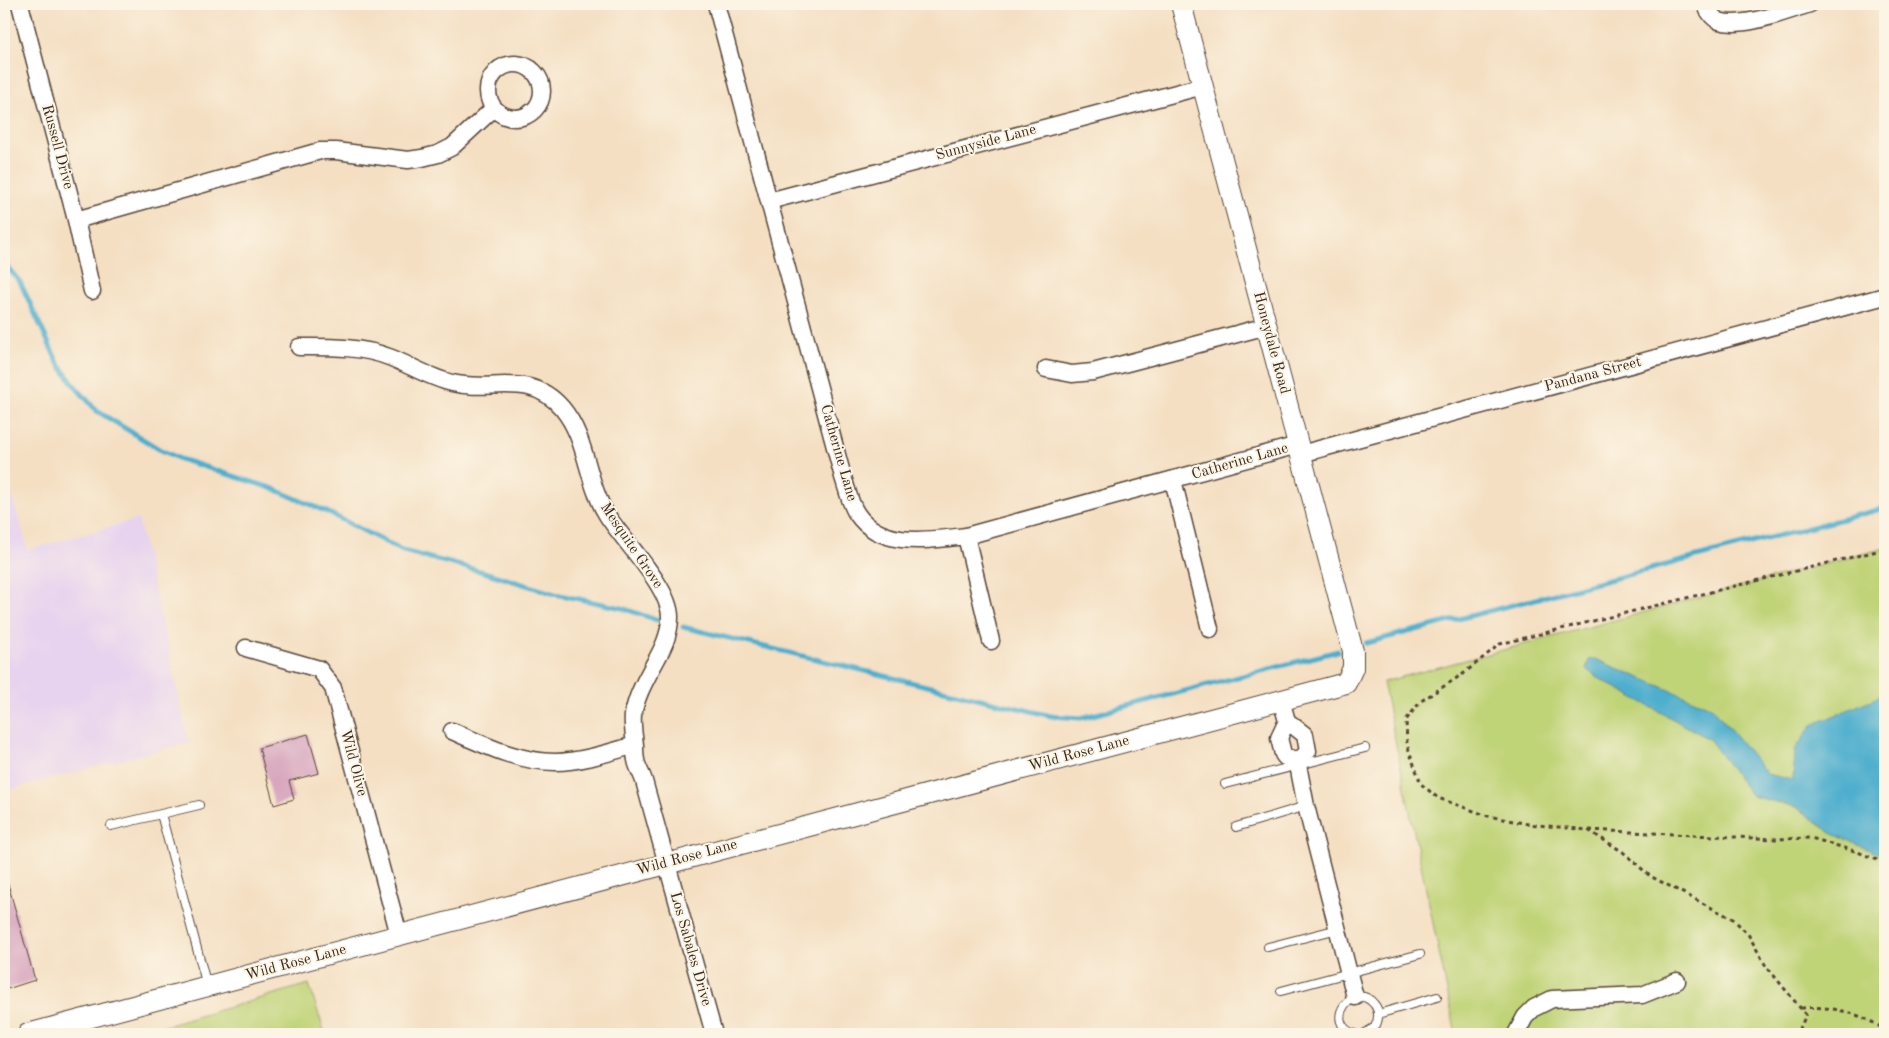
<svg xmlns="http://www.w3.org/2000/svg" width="1889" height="1038" viewBox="0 0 1889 1038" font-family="'Old Standard TT',serif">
<rect width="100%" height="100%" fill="#fcf5e5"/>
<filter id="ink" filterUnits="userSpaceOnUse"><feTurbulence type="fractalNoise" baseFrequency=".02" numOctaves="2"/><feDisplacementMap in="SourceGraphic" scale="10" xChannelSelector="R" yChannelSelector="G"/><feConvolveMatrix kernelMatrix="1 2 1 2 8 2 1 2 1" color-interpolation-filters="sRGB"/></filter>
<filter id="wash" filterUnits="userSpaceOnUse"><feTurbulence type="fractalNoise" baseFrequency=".0096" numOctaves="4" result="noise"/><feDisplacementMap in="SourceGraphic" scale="20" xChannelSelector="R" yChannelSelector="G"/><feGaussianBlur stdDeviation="1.12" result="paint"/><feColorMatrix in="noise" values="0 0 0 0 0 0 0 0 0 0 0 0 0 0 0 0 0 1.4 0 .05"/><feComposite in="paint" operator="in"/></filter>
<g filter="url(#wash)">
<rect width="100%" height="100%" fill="#f4dfc2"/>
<path fill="#e7d2ef" d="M4 469 28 550 138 519 189 742 4 791Z"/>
<path fill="#bfd377" stroke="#7d7e4a" d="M1885 548V1034H1456L1383 682Z
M309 984 325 1034H138Z"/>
<path fill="#4eaecd" stroke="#446c76" d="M1595 659 1713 708 1767 774 1793 780 1795 750 1812 725 1885 694V852L1876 853 1831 833 1796 807 1752 796 1709 739 1602 680 1586 669 1589 660Z"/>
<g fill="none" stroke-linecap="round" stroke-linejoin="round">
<path stroke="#4eaecd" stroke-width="5" d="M4 263 20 282 57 361 74 385 97 411 159 449 180 459 274 489 327 512 403 551 484 572 555 594 622 608 657 620
M683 627 1051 716 1081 718 1338 651
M1366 643 1885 508"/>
</g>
<g id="blocks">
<path fill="#d5a2bc" d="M308 734 319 773 289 781 294 799 274 805 259 748Z
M4 884H8L35 980 4 990Z"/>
</g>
</g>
<g filter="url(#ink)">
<use href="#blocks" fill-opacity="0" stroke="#574537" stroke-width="1"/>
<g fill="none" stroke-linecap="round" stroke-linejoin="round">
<g stroke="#574537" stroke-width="10">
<path id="service" d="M1225 784 1365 748
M161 814 199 805
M111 826 161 814 207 986
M1236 827 1306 806
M1268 947 1338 929
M1281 991 1420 954
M1378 1014 1437 997
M1355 1034C1321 1023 1354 979 1374 1004 1380 1011 1379 1019 1375 1027L1364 1034"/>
</g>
<g stroke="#574537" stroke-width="19">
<path id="minor" d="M20 4 76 220 92 291
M716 4 843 477C847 489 850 504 857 514 881 549 929 540 966 536L1298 445
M1705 4C1708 11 1712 18 1719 21 1743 29 1786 11 1810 4
M488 91a27 27 0 1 1 54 0a27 27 0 1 1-54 0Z
M769 201 1203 86
M76 220 320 151H336L408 160 422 158 438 154 452 147 493 109
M299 347C329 347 361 346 389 357 410 365 430 378 452 383 492 393 529 370 562 408 588 439 586 482 607 515 623 541 670 587 670 617 670 635 662 650 653 666 645 681 636 697 633 715 632 725 634 735 635 745 635 750 635 755 636 760 637 767 642 774 644 781L714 1034
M1046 369 1072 374 1093 372 1267 326
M1301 454 1885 296
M1173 480 1210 629
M966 536 991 641
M246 648 319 669 333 688 399 935
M1281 700 1287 721 1305 735 1308 751 1299 761 1298 765 1306 806 1355 997
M1287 721 1279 738 1283 754 1285 757 1299 761
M452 731C484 745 519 762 555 762 580 762 611 752 635 745
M1516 1034 1525 1017 1534 1008 1552 999 1642 995 1677 981"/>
</g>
<g stroke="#574537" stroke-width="22">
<path id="tertiary" d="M28 1034 1346 683 1353 668V651L1181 4"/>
</g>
<path stroke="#574537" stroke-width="3" stroke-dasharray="4 4" stroke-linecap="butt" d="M1589 830 1776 839 1811 838 1858 852 1885 863
M1801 1008C1830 1005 1861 1013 1885 1030
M1792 1034 1800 1028 1806 1015 1766 966 1748 934 1733 919 1650 876 1623 852 1588 830 1528 824 1488 816 1438 798 1421 784 1407 745 1406 720 1421 701 1463 674 1500 644 1885 549"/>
<use href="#service" stroke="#fff" stroke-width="8"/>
<use href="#minor" stroke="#fff" stroke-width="16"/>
<use href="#tertiary" stroke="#fff" stroke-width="20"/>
</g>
</g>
<g text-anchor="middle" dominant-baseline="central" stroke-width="4" stroke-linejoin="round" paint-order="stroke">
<g font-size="15" fill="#3b2a1e" stroke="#fcf5e5">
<text transform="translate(986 143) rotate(-15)">Sunnyside Lane</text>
<text transform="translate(57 147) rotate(75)">Russell Drive</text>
<text transform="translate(1271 343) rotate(75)">Honeydale Road</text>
<text transform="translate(1593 375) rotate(-15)">Pandana Street</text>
<text transform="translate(838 453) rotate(74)">Catherine Lane</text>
<text transform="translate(1240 462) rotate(-16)">Catherine Lane</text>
<text transform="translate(631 546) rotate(56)">Mesquite Grove</text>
<text transform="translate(1079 754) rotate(-15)">Wild Rose Lane</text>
<text transform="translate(353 763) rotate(75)">Wild Olive</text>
<text transform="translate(687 858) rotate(-15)">Wild Rose Lane</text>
<text transform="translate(690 949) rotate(74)">Los Sabales Drive</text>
<text transform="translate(296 963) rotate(-15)">Wild Rose Lane</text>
</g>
</g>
<rect width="1889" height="1038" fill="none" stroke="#fcf5e5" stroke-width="20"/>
</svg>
